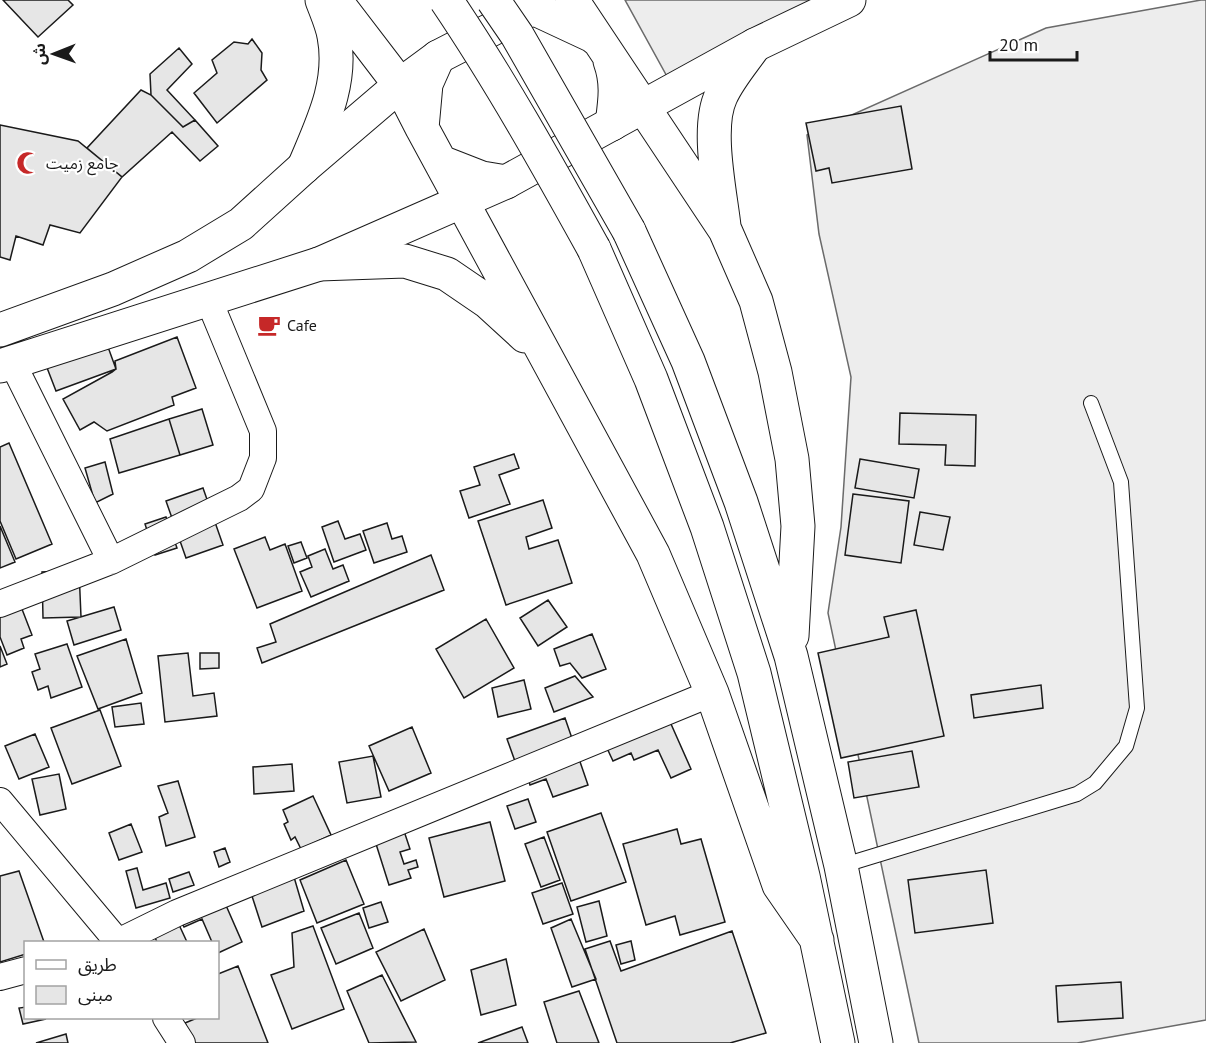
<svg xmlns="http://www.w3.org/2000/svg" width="1206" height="1043" viewBox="0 0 1206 1043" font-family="'PT Sans','Noto Sans Arabic',sans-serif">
<rect width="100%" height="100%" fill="#fff"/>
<path fill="#ededed" stroke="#6a6a6a" stroke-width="1.5" d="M625 0H819L669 80Z
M1201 0H1206V1020L1077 1043H919L828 613 841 527 851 377 819 234 807 135 1046 28Z"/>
<path fill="#e6e6e6" stroke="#1a1a1a" stroke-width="1.5" d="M3 0H68L73 5 38 37Z
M252 39 262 53 261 70 267 80 217 123 194 93 217 73 212 60 234 42 248 44Z
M179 48 192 64 167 90 195 120 183 127 151 95 150 74Z
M141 90 151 95 183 127 195 120 218 146 200 161 172 132 122 177 87 148Z
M901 106 912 169 832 183 829 168 816 171 806 123Z
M0 125 78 141 122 177 80 233 50 225 43 245 16 236 10 260 0 257Z
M104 336 116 369 56 391 44 360Z
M177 337 196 388 172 397 174 405 107 431 94 422 80 430 63 399 112 372 116 369 115 361Z
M202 409 213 445 180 455 169 419Z
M900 413 976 415 975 466 945 465 946 445 899 444Z
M169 419 180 455 119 473 110 439Z
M9 443 52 544 16 559 0 521V447Z
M514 454 519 468 499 475 510 504 469 518 460 491 480 485 474 467Z
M860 459 919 469 914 498 855 488Z
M105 462 113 494 95 503 85 468Z
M203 488 223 545 186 558 166 501Z
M853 494 909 501 901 563 845 555Z
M543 500 552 528 526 537 529 549 558 540 572 583 506 605 478 521Z
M920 512 950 517 943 550 914 545Z
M166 517 177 548 155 555 145 524Z
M338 521 345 539 360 534 366 550 334 562 322 527Z
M387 523 392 539 402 536 407 552 374 563 363 531Z
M0 526 15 562 0 568Z
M265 537 270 550 285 544 302 591 257 608 234 549Z
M301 542 307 558 294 563 288 546Z
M325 549 333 569 343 565 349 581 311 597 300 572 312 567 308 556Z
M431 555 444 590 262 663 257 648 276 642 270 624Z
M79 570 81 617 43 618 42 572Z
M15 591 32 635 21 639 24 648 7 655 0 637V597Z
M548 600 567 627 538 646 520 618Z
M114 607 121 630 74 645 67 621Z
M916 610 944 736 841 758 818 653 889 637 884 617Z
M486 619 514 668 464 698 436 649Z
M592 634 606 669 582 678 570 663 560 666 554 649Z
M126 639 142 693 98 709 77 656Z
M67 644 82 687 51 698 48 686 38 690 32 672 40 669 35 654Z
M0 646 7 664 0 667Z
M188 653 193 696 214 693 217 716 165 722 158 656Z
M200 653H219V668L200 669Z
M575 676 593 697 554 712 545 688Z
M524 680 531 709 498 717 492 688Z
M1041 685 1043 708 974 718 971 695Z
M141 703 144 724 115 727 112 707Z
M663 706 691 769 671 778 658 750 634 760 631 753 613 761 599 731Z
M100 710 121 766 72 784 51 728Z
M565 718 588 785 553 797 546 779 530 785 527 775 521 778 507 739Z
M412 727 431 773 389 791 369 746Z
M35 734 49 767 19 779 5 746Z
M912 751 919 787 854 798 848 762Z
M373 756 381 797 347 803 339 762Z
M292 764 294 791 254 794 253 767Z
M59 774 66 809 40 815 32 779Z
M178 781 195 837 166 846 159 817 168 813 158 786Z
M313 796 331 835 301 849 295 837 291 840 284 824 288 822 283 810Z
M528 799 536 822 515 829 507 806Z
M601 813 626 882 571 901 547 832Z
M399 816 410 849 400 852 404 864 416 860 418 867 408 870 411 878 389 885 370 825Z
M490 822 505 881 444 897 429 838Z
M131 824 142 852 119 860 109 833Z
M677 829 681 844 701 839 725 922 680 935 675 916 646 925 623 844Z
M544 837 560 880 541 887 525 844Z
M225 848 230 862 219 867 214 852Z
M346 860 364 904 317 923 300 880Z
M137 868 143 890 166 883 170 898 136 908 126 871Z
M986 870 993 923 915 933 908 880Z
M19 871 44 942H26V954L0 962V876Z
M189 872 194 885 173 892 169 879Z
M294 877 304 911 262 927 251 893Z
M562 883 573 914 543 924 532 893Z
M221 894 242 942 218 953V942H212L202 919 184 927 177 913Z
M599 901 607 936 586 942 577 907Z
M381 902 388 922 369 928 363 908Z
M359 913 373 948 336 964 321 928Z
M174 914 187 942H157L150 926Z
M571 919 596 979 572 987 551 928Z
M313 926 344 1009 292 1029 271 975 294 967 292 933Z
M424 929 445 980 401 1001 376 952Z
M732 931 766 1033 730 1043H617L585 949 610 941 621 971Z
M631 941 635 960 621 964 616 945Z
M506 959 516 1005 481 1015 471 970Z
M238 966 268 1043H193L185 1023 197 1018H218V974Z
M382 975 416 1042 369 1043 347 991Z
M1121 982 1123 1018 1058 1022 1056 986Z
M579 991 599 1043H557L544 1002Z
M26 1007V1018L46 1019 23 1024 19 1008Z
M522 1027 528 1043H478Z
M66 1034 68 1043H36Z"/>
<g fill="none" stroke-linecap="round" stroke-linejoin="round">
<g stroke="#1a1a1a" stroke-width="16">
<path id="lane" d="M841 866 1077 794 1095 783 1126 746 1137 708 1121 482 1091 403"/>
</g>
<g stroke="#1a1a1a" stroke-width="28">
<path id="street" d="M12 362 111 561
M0 604 111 561 239 498 251 489 263 458V431L208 298
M0 801 118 942
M118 942 177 913 712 693
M0 977 26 970
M166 1018 182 1043"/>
</g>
<g stroke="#1a1a1a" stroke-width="35">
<path id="secondary" d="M0 330 113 289 188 256 241 224 304 167 400 85 438 57 533 8
M0 366 319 264 506 182 755 45 849 0"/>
</g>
<g stroke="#1a1a1a" stroke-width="35">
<path id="primary" d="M335 0 400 85 422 128 653 554 712 693 779 885 817 940
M572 0 725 230 756 301 775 372 792 459 798 526 792 636
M533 8 593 36 598 40
M610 61C618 83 615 101 612 124
M422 128 426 84 438 57
M441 162 482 178 506 182
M304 167C322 124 343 83 334 36 332 24 326 11 322 0
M724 226C720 191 706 127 721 96 729 78 744 61 755 45
M629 231 688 361 741 502 791 656 841 866 876 1043
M594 249 651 379 707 527 754 673 803 876 838 1043
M319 264 405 261 447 274 488 302 525 336"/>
</g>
<use href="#lane" stroke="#fff" stroke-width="14"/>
<use href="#street" stroke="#fff" stroke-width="26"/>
<use href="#secondary" stroke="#fff" stroke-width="33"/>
<use href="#primary" stroke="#fff" stroke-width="33"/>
<g stroke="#1a1a1a" stroke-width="35" stroke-linecap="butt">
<path id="primary-bridge" d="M446 0C500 80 547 164 594 249
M493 0 517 35 629 231"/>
</g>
<use href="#primary-bridge" stroke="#fff" stroke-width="33"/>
</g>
<defs>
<g id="mosque-bare" transform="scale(1.8)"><path d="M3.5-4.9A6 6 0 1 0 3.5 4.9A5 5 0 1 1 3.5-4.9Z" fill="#c62828" stroke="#fff" stroke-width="2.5" paint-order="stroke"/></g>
<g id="cafe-bare" transform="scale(1.8)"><path d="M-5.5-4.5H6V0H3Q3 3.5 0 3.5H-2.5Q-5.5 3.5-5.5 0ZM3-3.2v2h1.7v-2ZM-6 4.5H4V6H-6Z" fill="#c62828" stroke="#fff" stroke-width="2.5" paint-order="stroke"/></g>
</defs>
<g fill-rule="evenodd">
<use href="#mosque-bare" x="28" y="163"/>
<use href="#cafe-bare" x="269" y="325"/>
</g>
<g text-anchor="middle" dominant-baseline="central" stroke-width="4.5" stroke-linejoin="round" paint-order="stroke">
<g font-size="16" fill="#1a1a1a" stroke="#fff" text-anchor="start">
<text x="46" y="163">جامع زميت</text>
<text x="287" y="325">Cafe</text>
</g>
</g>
<rect x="24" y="941" width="195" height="78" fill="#ffffff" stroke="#a3a3a3" stroke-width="1.5"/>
<rect x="36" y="960" width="30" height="9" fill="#ffffff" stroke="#a3a3a3" stroke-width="1.5"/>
<text x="78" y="971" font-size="18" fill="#1a1a1a">طريق</text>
<rect x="36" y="986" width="30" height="18" fill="#e6e6e6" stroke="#a3a3a3" stroke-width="1.5"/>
<text x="78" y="1001" font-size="18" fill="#1a1a1a">مبنى</text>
<g transform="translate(54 54) rotate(269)" stroke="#ffffff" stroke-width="4.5" paint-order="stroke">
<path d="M0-4.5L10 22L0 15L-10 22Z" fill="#1a1a1a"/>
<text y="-9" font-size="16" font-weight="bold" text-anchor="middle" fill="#1a1a1a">ش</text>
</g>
<path d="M990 51v9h87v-9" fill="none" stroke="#1a1a1a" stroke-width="3"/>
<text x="999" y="51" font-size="18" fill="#1a1a1a" stroke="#ffffff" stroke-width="4.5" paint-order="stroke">20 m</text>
</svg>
